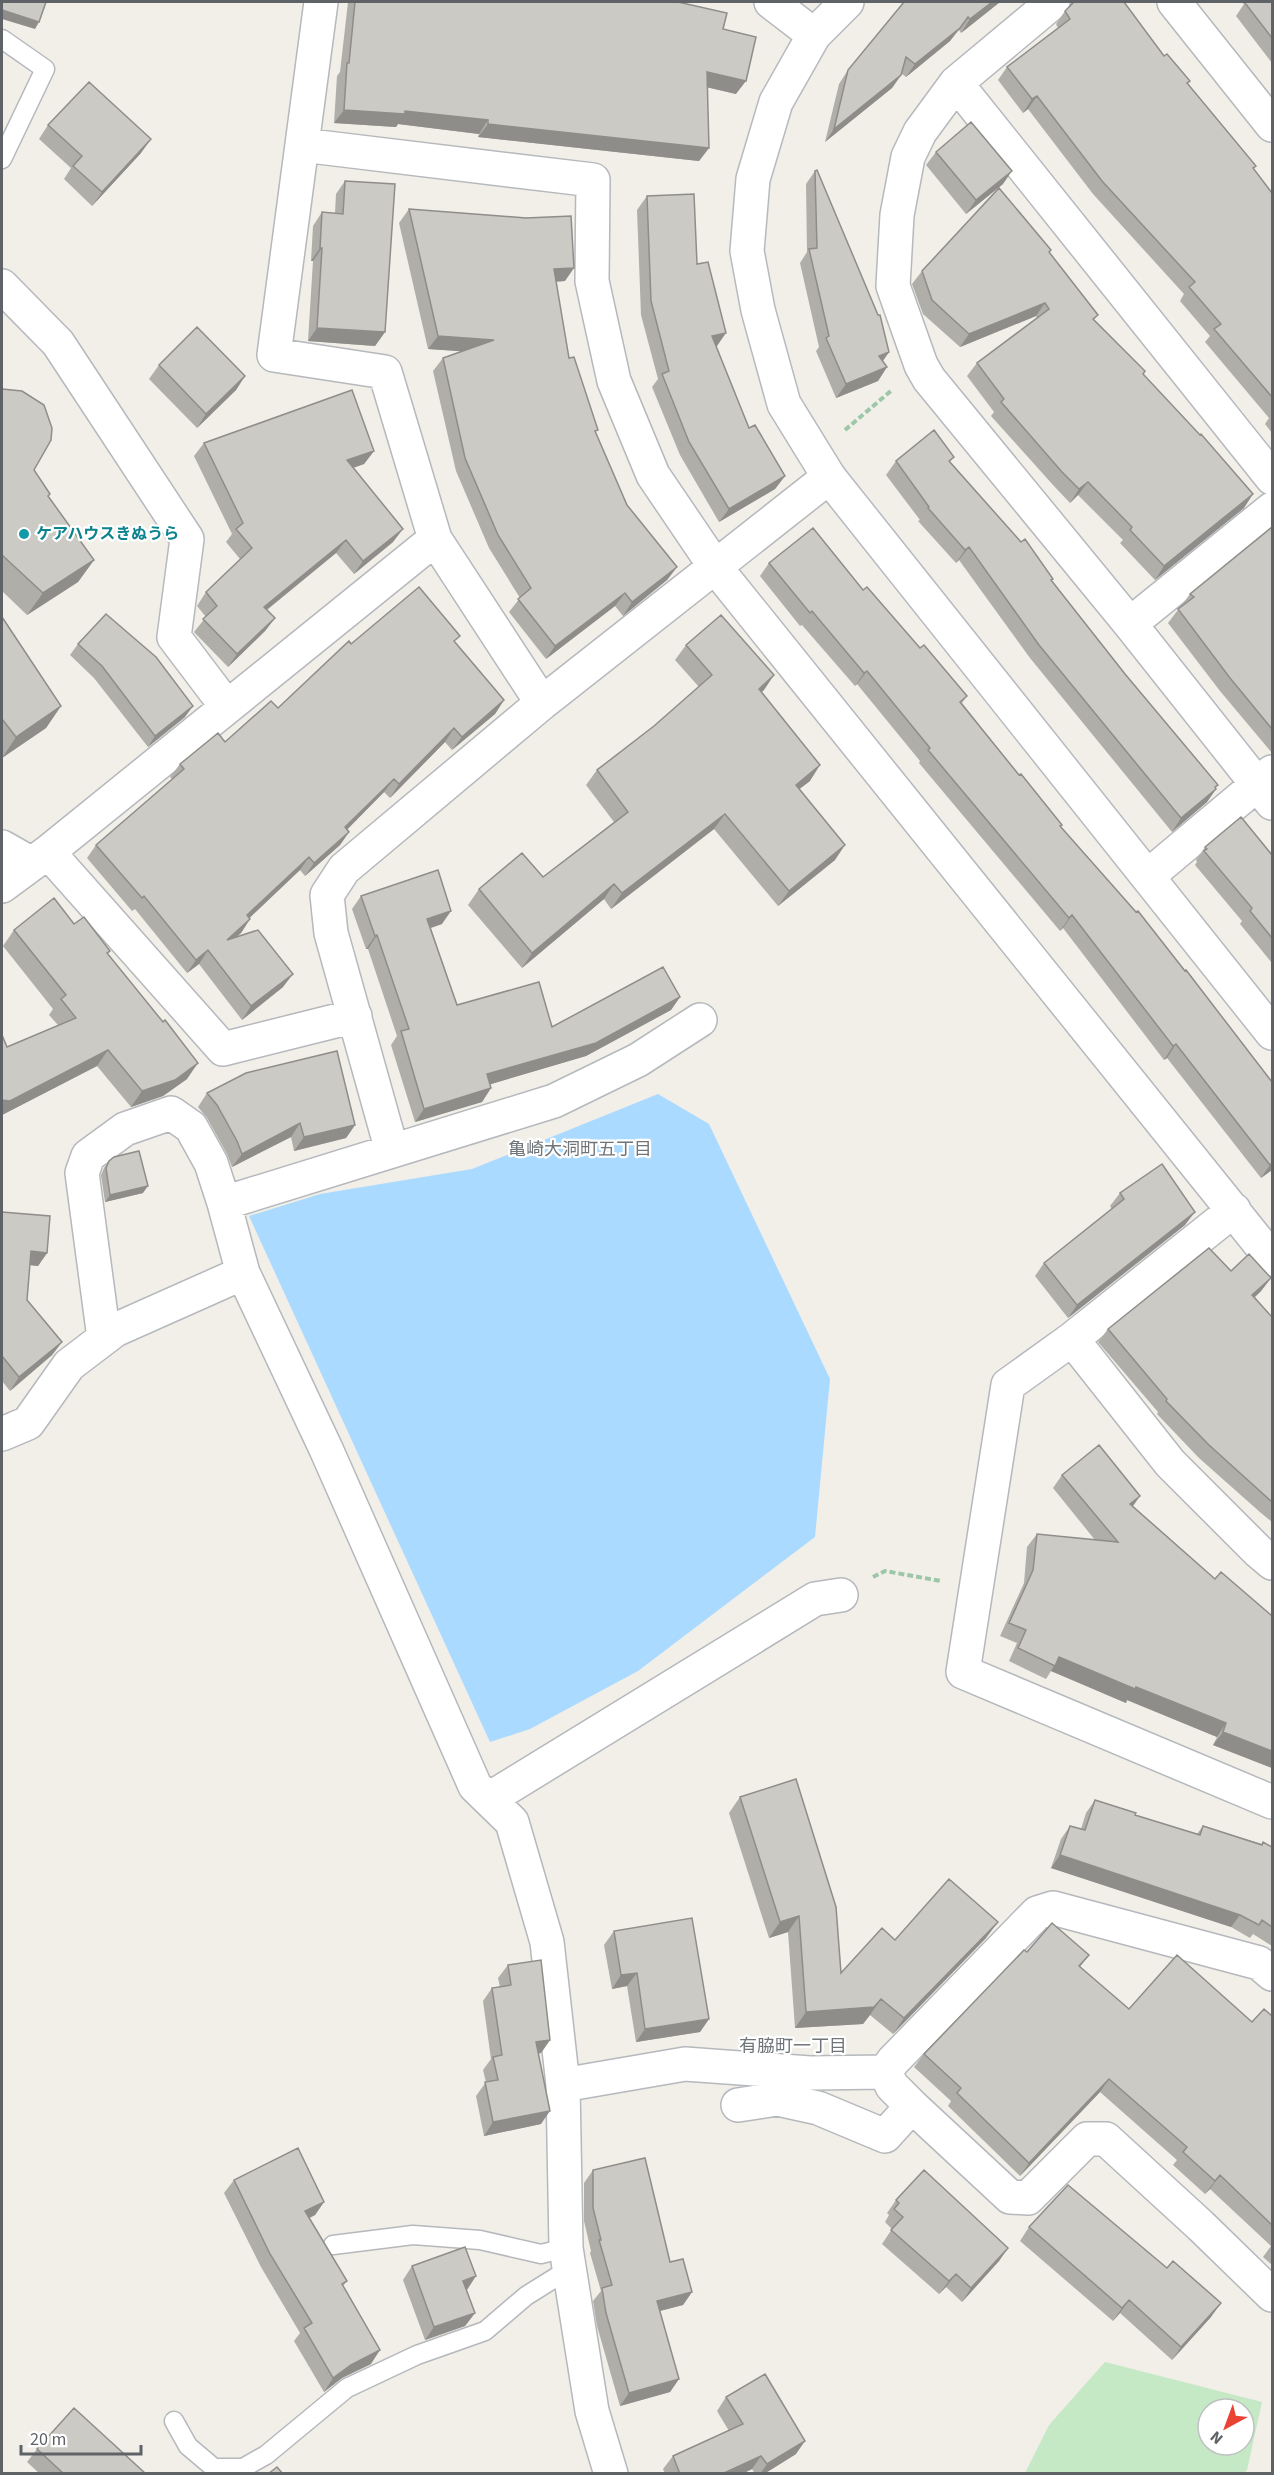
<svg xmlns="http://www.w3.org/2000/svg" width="1274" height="2475" viewBox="0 0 1274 2475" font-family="'Source Sans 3','Noto Sans JP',sans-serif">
<rect width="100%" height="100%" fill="#f1efe8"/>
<path fill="#c5e8c5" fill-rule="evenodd" d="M1105 2362 1262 2402 1247 2470 1243 2474 1025 2473 1049 2425ZM1208 2409H1244V2445H1208Z"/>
<path fill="#aadaff" d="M658 1094 709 1124 830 1379 815 1537 638 1671 530 1729 490 1742 249 1216 320 1194 472 1169Z"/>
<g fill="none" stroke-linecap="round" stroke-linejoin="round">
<g stroke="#b5b8bc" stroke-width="21">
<path id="lane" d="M2 39 45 69 2 159
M333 2245 413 2235 480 2240 541 2254 566 2248
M174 2421 188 2446 214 2468H243L266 2455 347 2388 417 2355 485 2331 526 2296 569 2269"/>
</g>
<g stroke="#b5b8bc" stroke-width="36">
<path id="street" d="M321 2 274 355 385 372 435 539 542 703
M771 2 814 35
M1053 2 956 83 920 132 908 157 897 215 893 286 921 365 929 379 1130 624 1272 803
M1174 2 1272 125
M956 83 1272 478
M302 145 593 180 592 281 614 381 653 475 716 568 1272 1259
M2 286 58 343 187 539 174 637 227 707
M1130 624 1272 509
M2 847 32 864
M48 852 223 1049 355 1016
M1148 876 1272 772
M2 886 48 852 435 539
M392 1151 331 933 327 895 344 869 542 703 829 477
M1234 1210 1072 1339 1008 1385 963 1672 1272 1802
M104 1338 82 1173 88 1156 125 1129 171 1113 191 1127 211 1163 224 1203
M1072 1339 1170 1463 1259 1552 1272 1563
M2 1434 28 1423 69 1365 115 1330 243 1273
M489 1799 815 1599 841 1595
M1272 1974 1259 1963 1053 1908 1037 1913 893 2061 885 2072 892 2086 912 2106 1010 2197 1028 2198 1087 2139H1106L1201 2226 1272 2295
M563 2085 685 2064 810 2073 885 2072
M738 2105 777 2099 818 2108 885 2136 912 2106
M611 2474 592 2411 566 2248 563 2085 547 1942 512 1822 475 1786 326 1449 243 1273 224 1203 554 1101 638 1060 700 1020"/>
</g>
<g stroke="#b6babf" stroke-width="36">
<path id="secondary" d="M847 2 814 35 776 102 753 179 747 251 758 310 784 404 829 477 1272 1033"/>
</g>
<path stroke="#9cc7a9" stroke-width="4" stroke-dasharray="6 3" stroke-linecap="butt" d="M845 430 892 390
M873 1577 885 1571 941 1581"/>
<use href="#lane" stroke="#fff" stroke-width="18"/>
<use href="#street" stroke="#fff" stroke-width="33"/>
<use href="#secondary" stroke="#fff" stroke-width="33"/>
</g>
<path fill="#afaea9" d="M348 2H678L723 29 736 94 707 87 709 148 699 161 478 137 479 134 398 124 396 127 334 123 337 76 340 72Z
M1000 2 961 33 959 30 950 41 906 77 902 74 892 88 825 142 839 84 848 70Z
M1071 2H1124L1164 56 1190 81 1188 84 1256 166 1254 169 1272 193V433L1265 424 1269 418 1205 342 1210 336 1180 301 1184 294 1093 194 1028 109 1023 113 998 80 1007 67 1058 28 1056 24 1065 11 1071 4Z
M1241 2H1272V63L1236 16 1244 4Z
M48 125 141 153 92 206 64 179 71 168 39 139Z
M936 152 1003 184 966 214 926 165Z
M815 171 889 352 883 361 887 367 878 381 836 398 816 351 819 347 800 263 807 252 806 184Z
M345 181 385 332 375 346 308 341 313 261H311L313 226 322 212 335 213 336 194Z
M647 196 697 264 717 346H716L749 428 785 476 775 489 719 522 680 455 652 387 658 379 641 315 637 210Z
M409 209 565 281 556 282 569 358 596 433 627 505 677 567 667 580 623 616 615 606 546 659 509 612 520 598 489 548 456 471 433 371 443 358 461 351 428 349 399 223Z
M1049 252 1098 315 1094 320 1145 371 1143 374 1244 508 1155 580 1120 543 1123 540 1078 495 1070 503 1053 485 991 416 994 412 967 376 977 363 1037 318 1036 316 960 347 923 314 912 284 922 271Z
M159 365 245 376 236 390 197 428 149 379Z
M2 389 34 470 50 494 48 497 94 560 78 582 27 615 2 591Z
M204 443 374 451 364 464 353 468 393 542 354 574 336 553 267 610 275 618 265 631 228 667 194 632 206 617 197 606 206 592 240 559 226 542 232 534 194 456Z
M954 457 950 462 1053 579 1052 581 1216 789 1207 802 1172 832 1030 658 959 560 956 563 918 521 920 520 886 475 896 461Z
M1272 527V753L1220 691 1168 623 1190 594Z
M769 563 863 590 967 696 962 703 1019 775 1062 825 1061 827 1185 971 1272 1170 1261 1178 1167 1058 1164 1060 1063 928 1060 931 919 763 920 761 857 684 855 686 802 625 800 626 760 576Z
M2 617 61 706 46 728 2 758Z
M455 643 504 700 495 714 452 750 445 742 390 798 384 792 347 829 349 832 340 845 305 876 300 870 249 918 250 919 241 933 236 937 283 987 242 1020 199 964 187 973 135 909 132 911 87 858 96 845 172 779 170 777 180 764 225 742 278 708 351 644Z
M78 644 185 717 148 747 94 678 70 655Z
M686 645 764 690 761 692 810 781 799 789 835 860 778 906 714 829 611 909 604 899 522 968 468 905 479 889 543 877 614 822 586 785 597 770 654 726 699 687 675 660Z
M1205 847 1272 855V963L1240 924 1242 921 1195 865 1197 862 1196 860Z
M361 896 442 924 431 928 457 1005 552 1027 680 997 671 1010 586 1056 490 1084 491 1088 482 1102 415 1122 391 1045 397 1036 368 949H366L352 909Z
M74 924 110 951 108 954 187 1079 163 1096 131 1107 97 1066 2 1115V1035L7 1047 58 1025 49 1015 53 1009 3 946 14 930Z
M207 1093 355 1125 346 1138 294 1151 291 1137 232 1167 227 1154 207 1118 198 1107Z
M109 1161 143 1193 105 1202 101 1175 104 1168Z
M1120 1193 1185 1225 1068 1318 1035 1276 1044 1263 1112 1209 1110 1206Z
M2 1212 47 1253 38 1266 29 1265 27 1300 62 1342 52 1355 10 1391 2 1381Z
M1231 1271 1271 1278 1261 1291 1255 1297 1272 1317V1522L1261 1513 1199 1458 1157 1414 1158 1412 1098 1342 1108 1329Z
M1062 1475 1133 1506 1215 1579 1272 1616V1768L1213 1745 1217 1737 1127 1700 1126 1703 1051 1671 1046 1679 1009 1661 1017 1643 1000 1636 1024 1583 1027 1547 1037 1534 1095 1540 1053 1488Z
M740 1797 841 1973 895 1940 986 1938 893 2034 870 2015 863 2024 795 2028 788 1932 769 1938 729 1813Z
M1095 1800 1135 1815 1197 1834 1203 1826 1272 1847V1946L1253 1934 1250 1938 1231 1927 1051 1868 1061 1839 1070 1826 1081 1829 1086 1813Z
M614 1931 709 2019 700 2032 636 2042 627 1986 612 1989 604 1945Z
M1027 1952 1089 1955 1080 1967 1129 2009 1252 2022 1272 2016V2265L1263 2257 1271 2246 1210 2189 1205 2194 1173 2165 1177 2160 1100 2092 1020 2176 948 2106 951 2101 914 2067 924 2054Z
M508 1965 550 2040 541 2053 538 2054 541 2124 484 2136 476 2096 486 2082 483 2070 491 2059 483 2001 492 1988 500 1987 498 1978Z
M593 2170 670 2262 692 2292 683 2305 660 2311 679 2379 670 2392 620 2406 597 2326 593 2301 601 2291 590 2253 591 2251 584 2221V2183Z
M234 2180 324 2202 315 2215 309 2218 347 2281 343 2286 371 2364 342 2378 324 2392 294 2341 300 2333 261 2267 224 2193Z
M896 2200 1008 2248 999 2261 962 2302 946 2287 939 2294 882 2244 892 2229 885 2222 889 2215 887 2213Z
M1029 2227 1211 2317 1172 2360 1120 2313 1113 2321 1020 2241Z
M412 2266 467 2290H466L475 2313 465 2326 425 2340 403 2280Z
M726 2397 796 2454 764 2474H755L752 2469 742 2474H665L663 2469 673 2456 729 2431 717 2411Z
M37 2449 146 2474H40L27 2462Z"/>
<path fill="#8f8d8a" d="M992 2H1000L961 33 970 19Z
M2 10 39 22 35 29 2 19Z
M968 17 950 41 906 77 915 64Z
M707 72 746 81 736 94 697 85Z
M901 75 892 88 825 142 834 129Z
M1037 96 1028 109 1023 113 1032 99Z
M344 110 405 111 488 120 479 134 398 124 396 127 334 123Z
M488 124 709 148 699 161 478 137Z
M151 139 141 153 92 206 102 192Z
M1012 171 1003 184 966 214 976 200Z
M320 248H322L313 261H311Z
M574 268 565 281 544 282 554 269Z
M1045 303 1036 316 960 347 969 334Z
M317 328 385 332 375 346 308 341Z
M726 333 717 346 703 350 712 336Z
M438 336 494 340 485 353 428 349Z
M889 352 879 366V356Z
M887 367 878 381 836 398 846 384Z
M245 376 236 390 197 428 206 414Z
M374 451 364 464 338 473 347 460Z
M785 476 775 489 719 522 729 509Z
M1088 482 1078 495 1070 503 1079 489Z
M1253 494 1244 508 1155 580 1164 566Z
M403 529 393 542 354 574 363 561Z
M346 540 336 553 254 620 264 607Z
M969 547 959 560 956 563 965 550Z
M94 560 78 582 27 615 43 593Z
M677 567 667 580 623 616 632 602Z
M625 593 615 606 546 659 555 646Z
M275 618 265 631 228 667 237 654Z
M867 671 857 684 855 686 864 673Z
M774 675 764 690 748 704 759 689Z
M504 700 495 714 452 750 462 737Z
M61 706 46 728 2 758 16 737Z
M193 706 185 717 148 747 155 736Z
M454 728 445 742 390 798 399 784Z
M820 765 810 781 785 800 796 785Z
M394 779 384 792 336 841 345 827Z
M1218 785 1213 792 1216 789 1207 802 1172 832 1181 818Z
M725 814 714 829 611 909 622 893Z
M349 832 340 845 305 876 314 863Z
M845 845 835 860 778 906 789 891Z
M309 857 300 870 238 929 247 915Z
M614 884 604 899 522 968 532 953Z
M451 911 442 924 418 932 427 919Z
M1072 915 1063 928 1060 931 1069 918Z
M250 919 241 933 217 954 227 940Z
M377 935 368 949H366L375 936Z
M208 950 199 964 187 973 196 960Z
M293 974 283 987 242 1020 251 1006Z
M680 997 671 1010 586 1056 478 1088 487 1074Z
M1176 1044 1167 1058 1164 1060 1173 1046Z
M108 1050 97 1066 2 1115V1100Z
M198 1063 187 1079 163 1096 131 1107 142 1091Z
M491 1088 482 1102 415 1122 424 1109Z
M300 1123 291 1137 232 1167 242 1154Z
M355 1125 346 1138 294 1151 304 1137Z
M1272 1163V1170L1261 1178 1270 1165Z
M148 1186 143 1193 105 1202 110 1195Z
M1195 1212 1185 1225 1068 1318 1077 1305Z
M31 1251 47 1253 38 1266 21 1264Z
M1271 1278 1261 1291 1243 1308 1252 1295Z
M62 1342 52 1355 10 1391 19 1377Z
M1140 1496 1131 1509 1130 1504Z
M1059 1657 1136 1687 1226 1723 1217 1737 1127 1700 1126 1703 1051 1671Z
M1223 1732 1272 1751V1768L1213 1745Z
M1060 1855 1240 1915 1231 1927 1051 1868Z
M799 1916 788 1932 769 1938 780 1922Z
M998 1922 986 1938 893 2034 904 2018Z
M637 1973 627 1986 612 1989 621 1975Z
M881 1999 870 2015 863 2024 795 2028 806 2012Z
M709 2019 700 2032 636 2042 645 2029Z
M550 2040 541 2053 526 2055 536 2042Z
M1109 2079 1100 2092 1020 2176 1029 2163Z
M550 2111 541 2124 484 2136 493 2122Z
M1220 2175 1210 2189 1205 2194 1215 2181Z
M324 2202 315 2215 296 2225 305 2211Z
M1008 2248 999 2261 962 2302 971 2288Z
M956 2274 946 2287 939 2294 949 2281Z
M476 2276 467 2290 453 2295 463 2281Z
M692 2292 683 2305 648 2314 657 2301Z
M1129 2300 1120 2313 1113 2321 1122 2308Z
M1221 2303 1211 2317 1172 2360 1181 2347Z
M475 2313 465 2326 425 2340 434 2327Z
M380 2350 371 2364 342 2378 324 2392 333 2378 351 2365Z
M679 2379 670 2392 620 2406 629 2393Z
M805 2441 796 2454 764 2474H760L767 2464Z
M761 2456 752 2469 742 2474H722Z"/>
<path fill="#cccac5" stroke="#8f8d8a" stroke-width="1.5" d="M2 2H46L39 22 2 10Z
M355 2H678L727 13 723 29 756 37 746 81 707 72 709 148 488 124V120L405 111V114L344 110 347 63H349Z
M904 2H992L970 19 968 17 960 28 915 64 906 57 901 75 834 129 848 70Z
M1074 2H1124L1164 56 1167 54 1190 81 1187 83 1256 166 1253 168 1272 193V397L1214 329 1221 324 1189 287 1195 282 1102 181 1037 96 1032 99 1007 67 1070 19 1065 11Z
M1247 2H1272V38L1245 3Z
M89 82 151 139 102 192 73 166 82 156 48 125Z
M971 122 1012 171 976 200 936 152Z
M817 170 878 315H880L889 352 879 356 887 367 846 384 826 338 829 336 809 249 817 248 815 171Z
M345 181 395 184 385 332 317 328 322 248H320L322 212 343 214Z
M999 188 1051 250 1049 252 1098 315 1093 319 1145 371 1143 374 1200 435 1201 434 1253 494 1164 566 1130 530 1132 527 1088 482 1079 489 1062 472 1001 402 1004 399 977 363 1049 309 1045 303 969 334 932 300 922 271Z
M694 194 697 264 708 262 726 333 712 336 749 428 755 425 785 476 729 509 689 442 662 374 669 371 651 301 647 196Z
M409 209 526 218 571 216 574 268 554 269 569 358 574 357 598 430 595 431 627 505 677 567 632 602 625 593 555 646 518 599 531 588 498 535 465 458 443 358 494 340 438 336Z
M197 327 245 376 206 414 159 365Z
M2 389 22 391 44 405 52 428 51 440 34 470 50 494 48 496 94 560 43 593 2 555Z
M352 390 374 451 347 460 403 529 363 561 346 540 264 607 275 618 237 654 203 619 217 606 206 592 252 548 236 529 243 523 204 443Z
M934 430 954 457 949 461 1021 542 1025 539 1053 579 1051 580 1125 674 1218 785 1215 787 1216 789 1181 818 1039 645 969 547 965 550 928 508 929 507 896 461Z
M1272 527V729L1230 678 1178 609 1194 597 1190 594Z
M813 528 863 590 867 587 920 648 924 645 967 696 960 702 1019 775 1021 774 1062 825 1060 826 1136 912 1138 911 1185 971 1186 970 1272 1082V1163L1270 1165 1176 1044 1173 1046 1072 915 1069 918 928 750 930 748 867 671 864 673 812 611 810 613 769 563Z
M419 587 460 636 454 641 504 700 462 737 454 728 399 784 394 779 345 827 349 832 314 863 309 857 247 915 250 919 227 940 258 930 293 974 251 1006 208 950 196 960 144 896 142 898 96 845 184 769 180 764 218 733 225 742 271 701 278 708 349 641 351 644Z
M106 614 156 657 193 706 155 736 102 666 78 644Z
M721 615 774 675 759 689 820 765 796 785 845 845 789 891 725 814 622 893 614 884 532 953 479 889 522 853 543 877 628 812 597 770 654 726 712 675 686 645Z
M2 617 61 706 16 737 2 719Z
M1241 817 1272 855V938L1250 911 1252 908 1204 851 1207 849 1205 847Z
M438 870 451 911 427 919 457 1005 539 982 552 1027 663 967 680 997 596 1043 487 1074 491 1088 424 1109 401 1031 409 1029 377 935 375 936 361 896Z
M54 898 74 924 84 917 110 951 107 953 163 1022 165 1020 198 1063 175 1080 142 1091 108 1050 10 1101 2 1100V1035L7 1047 76 1018 61 999 66 995 14 930Z
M337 1051 355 1125 304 1137 300 1123 242 1154 237 1141 217 1105 207 1093 246 1073Z
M139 1151 148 1186 110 1195 106 1168 109 1161 114 1157Z
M1162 1164 1195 1212 1077 1305 1044 1263 1124 1199 1120 1193Z
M2 1212 50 1216 47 1253 31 1251 27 1300 62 1342 19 1377 2 1356Z
M1209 1248 1231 1271 1249 1254 1271 1278 1252 1295 1272 1317V1502L1209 1445 1166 1401 1167 1399 1108 1329Z
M1099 1445 1140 1496 1130 1504 1215 1579 1221 1572 1272 1616V1751L1223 1732 1226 1723 1136 1687 1135 1689 1059 1657 1055 1666 1018 1648 1026 1630 1009 1623 1033 1570 1037 1534 1118 1542 1062 1475Z
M796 1779 836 1907 841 1973 882 1928 895 1940 949 1879 998 1922 904 2018 881 1999 874 2007 806 2012 799 1916 780 1922 740 1797Z
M1095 1800 1136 1813 1135 1815 1200 1835 1203 1826 1262 1845 1263 1842 1272 1847V1927L1262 1920 1259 1925 1240 1915 1060 1855 1070 1826 1085 1830Z
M692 1918 709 2019 645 2029 637 1973 621 1975 614 1931Z
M1052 1923 1089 1955 1079 1966 1129 2009 1177 1955 1252 2022 1264 2009 1272 2016V2225L1220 2175 1215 2181 1183 2152 1187 2147 1109 2079 1029 2163 957 2093 961 2088 924 2054 1024 1950 1027 1952Z
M541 1960 550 2040 536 2042 550 2111 493 2122 485 2082 498 2080 493 2057 502 2055 492 1988 511 1985 508 1965Z
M298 2148 324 2202 305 2211 347 2281 342 2284 380 2350 351 2365 333 2378 304 2328 312 2323 270 2254 234 2180Z
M645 2158 670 2262 683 2259 692 2292 657 2301 679 2379 629 2393 606 2313 602 2288 612 2285 599 2240H601L593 2208V2170Z
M924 2170 1008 2248 971 2288 956 2274 949 2281 891 2230 903 2217 894 2209 899 2203 896 2200Z
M1068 2185 1167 2268 1173 2261 1221 2303 1181 2347 1129 2300 1122 2308 1029 2227Z
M465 2247 476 2276 463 2281 475 2313 434 2327 412 2266Z
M765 2374 805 2441 767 2464 761 2456 722 2474H680L673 2456 743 2424 726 2397Z
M74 2408 146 2474H64L37 2449Z
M277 2467 283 2474H268Z"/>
<circle fill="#0f9aa8" stroke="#fff" stroke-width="2" cx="24" cy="534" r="6"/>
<g text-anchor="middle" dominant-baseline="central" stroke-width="4.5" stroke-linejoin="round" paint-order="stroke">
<g font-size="16" font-weight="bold" fill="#0d838f" stroke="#fff" text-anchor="start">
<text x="36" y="534">ケアハウスきぬうら</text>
</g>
<g font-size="18" fill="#70757a" stroke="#fff">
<text x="580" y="1149">亀崎大洞町五丁目</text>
<text x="793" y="2046">有脇町一丁目</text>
</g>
</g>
<rect width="1274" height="2475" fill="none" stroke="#5f6368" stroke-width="6"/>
<g transform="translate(1226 2427) rotate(221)"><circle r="28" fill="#ffffff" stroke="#bfc1c3" stroke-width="1.5"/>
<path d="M0-4.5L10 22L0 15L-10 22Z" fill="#ea4335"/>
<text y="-9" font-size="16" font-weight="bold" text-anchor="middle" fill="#5f6368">N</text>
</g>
<path d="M21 2445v9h120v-9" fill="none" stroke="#5f6368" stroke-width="3"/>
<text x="30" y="2445" font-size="18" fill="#5f6368" stroke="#ffffff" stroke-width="4.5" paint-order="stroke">20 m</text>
</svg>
